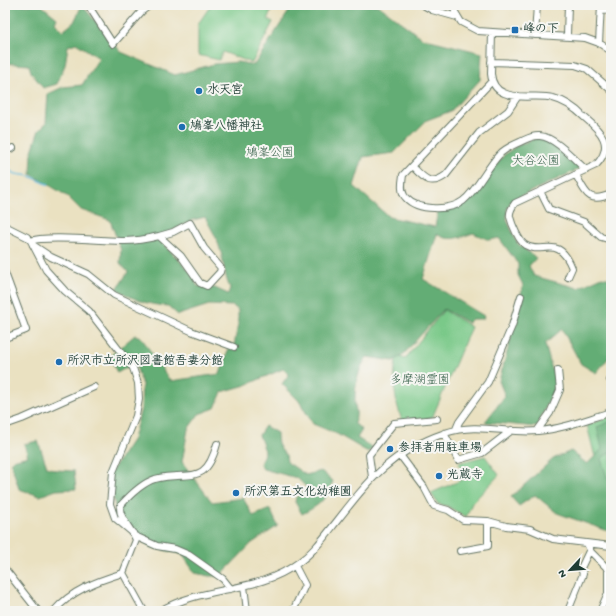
<svg xmlns="http://www.w3.org/2000/svg" width="616" height="616" viewBox="0 0 616 616" font-family="'Gochi Hand','Klee One',sans-serif">
<rect width="100%" height="100%" fill="#f6f6f2"/>
<filter id="ink" filterUnits="userSpaceOnUse"><feTurbulence type="fractalNoise" baseFrequency=".025" numOctaves="2"/><feDisplacementMap in="SourceGraphic" scale="8" xChannelSelector="R" yChannelSelector="G"/><feConvolveMatrix kernelMatrix="1 2 1 2 8 2 1 2 1" color-interpolation-filters="sRGB"/></filter>
<filter id="wash" filterUnits="userSpaceOnUse"><feTurbulence type="fractalNoise" baseFrequency=".012" numOctaves="4" result="noise"/><feDisplacementMap in="SourceGraphic" scale="16" xChannelSelector="R" yChannelSelector="G"/><feGaussianBlur stdDeviation="0.9" result="paint"/><feColorMatrix in="noise" values="0 0 0 0 0 0 0 0 0 0 0 0 0 0 0 0 0 1.4 0 .05"/><feComposite in="paint" operator="in"/></filter>
<g filter="url(#wash)">
<rect width="100%" height="100%" fill="#eae1c1"/>
<path fill="#7ac989" stroke="#4c835e" d="M211 5H273L268 19 273 22 252 63 223 52 219 60 198 55V24Z
M444 310 471 327 432 418 402 421C394 396 392 382 397 356L405 359Z
M611 417V502L597 465 587 425Z
M485 456 499 475 472 503 466 517 447 506 438 504 431 493 466 478 458 463Z"/>
<path fill="#63ad75" stroke="#417554" fill-rule="evenodd" d="M5 5H41L57 18 55 23 63 31 74 22 82 5 121 52 175 75 214 64 238 62 254 65 293 5H378L422 38 482 53 480 80 451 111 427 120 394 153 363 157 354 186 389 217 435 227 438 210H450L466 203 504 155 515 147 535 138 548 140 579 167V169L514 199 510 203 507 209V220L517 243 536 258 529 266 534 276 578 288 602 277 611 279V355L596 373 581 364 562 329 545 344 556 384 537 427 485 422 505 396 499 381 514 327 523 285 518 275V264L499 238 489 240 473 233C460 238 448 242 437 234L423 279 484 316 483 319H472L468 323 444 309 402 356 393 361 367 357C359 367 355 385 355 398 354 409 359 411 354 423L362 430 357 438 373 448 368 452 337 434 313 424 299 401 282 384 289 374 283 369 246 385 222 392 215 408 199 414 188 429 182 462 212 502 243 498 253 516 270 509 278 526 252 543 220 576H209L195 573 182 554 150 547 119 515 115 506 109 475 133 439 141 409 142 384 135 363 117 373 110 356 135 335 141 337 170 381 220 374 229 348 234 346 238 324V310L233 306 209 305 178 315 168 306C148 305 134 300 117 289L128 272 120 263 121 250 110 220 81 210 67 196 31 174 32 151 39 130 46 123 48 94 63 87 82 85 99 58 76 43 68 46 65 65 57 84 43 88 31 72 29 65 5 63ZM205 217C211 228 217 238 220 249 224 262 224 275 230 288L228 294 215 288 197 286 193 275 158 238 193 220Z
M611 421V451L601 459 607 477 611 483V532L557 513 535 495 519 506 511 497 553 459 571 451 587 464 602 449 597 427Z
M265 426 277 433C277 444 279 448 286 455L287 462 306 475 321 471 333 481C326 500 320 505 302 514L295 502 296 497 308 489 297 478 263 469 260 464 265 451 259 435Z
M38 441 47 467 56 470 74 471 76 489 56 490 40 496 19 489 11 463 13 460 28 456 24 444Z"/>
<g fill="none" stroke-linecap="round" stroke-linejoin="round">
<path stroke="#5eb9dc" stroke-width="1.5" d="M5 168 16 174 30 176 49 185"/>
</g>
</g>
<g filter="url(#ink)">
<g fill="none" stroke-linecap="round" stroke-linejoin="round">
<g stroke="#667665" stroke-width="8">
<path id="minor" d="M88 5 113 44 142 11 150 5
M423 5 432 10 457 17
M454 5 455 12 461 22 478 31 585 38 599 43 611 51
M527 5H537
M601 10 611 11
M492 33 491 74C492 83 496 90 504 93 519 100 538 94 553 98 566 101 575 108 584 117 601 131 615 145 596 165L515 203C512 207 509 212 510 217 512 225 519 241 525 245 543 256 558 233 572 268L568 277
M535 35 537 5
M567 35 568 5
M599 43 601 5
M491 62 575 65 587 69 611 90
M492 81 403 175C402 182 400 192 406 198 418 211 450 211 463 201 478 189 486 169 499 155 504 149 513 145 520 142 527 139 532 135 540 136 555 137 575 160 586 170
M5 151 13 148
M412 166C424 178 430 187 446 175L479 133 508 111 518 96
M576 175C586 193 588 204 611 194
M540 191 549 209 584 222 601 237 611 240
M5 226 27 237 31 241 46 270 65 291 89 311 133 368 138 383 139 399 136 416 113 472 110 504 115 518 133 533
M31 241C44 235 106 241 125 241 136 241 147 239 159 236L181 256 200 283 207 286 220 272 221 268 204 248 190 223 173 232 159 236
M33 245 51 257 88 274 114 295 191 331 234 347
M5 273 26 330 5 338
M610 380 611 381
M5 425 22 419 94 387
M456 429 459 422 488 382 512 326 521 296
M537 431 550 413 560 390 558 370
M444 433 458 460 482 453 512 430
M400 455 424 487 434 506 448 510 463 520 488 521 506 526 530 529 553 539 611 546
M372 477 369 455 394 423 437 419
M135 536 157 546 175 549 189 555 223 579 231 589
M587 544 591 552 608 569V593L600 611
M460 551 488 546V521
M5 569 38 611
M123 573 136 540C133 530 116 515 121 505 130 495 142 483 155 479 189 470 205 488 217 444
M123 573 144 611
M244 586 247 611
M54 611C72 590 97 581 123 573
M160 611C203 585 257 594 298 563 314 552 325 536 337 521 370 479 392 451 445 433 478 422 506 434 538 431 563 429 587 419 611 412
M293 611 305 585 295 566
M568 611 583 574 581 568 590 549"/>
</g>
<use href="#minor" stroke="#fff" stroke-width="6"/>
</g>
</g>
<g fill="#1f6fb2" stroke="#f6f6f2" stroke-width="1.5">
<rect x="511" y="26" width="8" height="8" rx="2"/>
<circle cx="199" cy="91" r="4"/>
<circle cx="182" cy="127" r="4"/>
<circle cx="59" cy="362" r="4"/>
<circle cx="390" cy="449" r="4"/>
<circle cx="439" cy="476" r="4"/>
<circle cx="236" cy="493" r="4"/>
</g>
<g text-anchor="middle" dominant-baseline="central" stroke-width="4" stroke-linejoin="round" paint-order="stroke">
<g font-size="12" font-weight="bold" fill="#1f3d34" stroke="#f6f6f2" text-anchor="start">
<text x="523" y="30">峰の下</text>
<text x="207" y="91">水天宮</text>
<text x="190" y="127">鳩峯八幡神社</text>
<text x="67" y="362">所沢市立所沢図書館吾妻分館</text>
<text x="398" y="449">参拝者用駐車場</text>
<text x="447" y="476">光蔵寺</text>
<text x="244" y="493">所沢第五文化幼稚園</text>
</g>
<g font-size="12" fill="#366049" stroke="#f6f6f2">
<text x="270" y="154">鳩峯公園</text>
<text x="536" y="162">大谷公園</text>
<text x="420" y="381">多摩湖霊園</text>
</g>
</g>
<rect width="616" height="616" fill="none" stroke="#f6f6f2" stroke-width="20"/>
<g transform="translate(570 570) rotate(244)" stroke="#f6f6f2" stroke-width="3" paint-order="stroke">
<path d="M0-3L7 15L0 10L-7 15Z" fill="#1f3d34"/>
<text y="-6" font-size="11" font-weight="bold" text-anchor="middle" fill="#1f3d34">N</text>
</g>
</svg>
